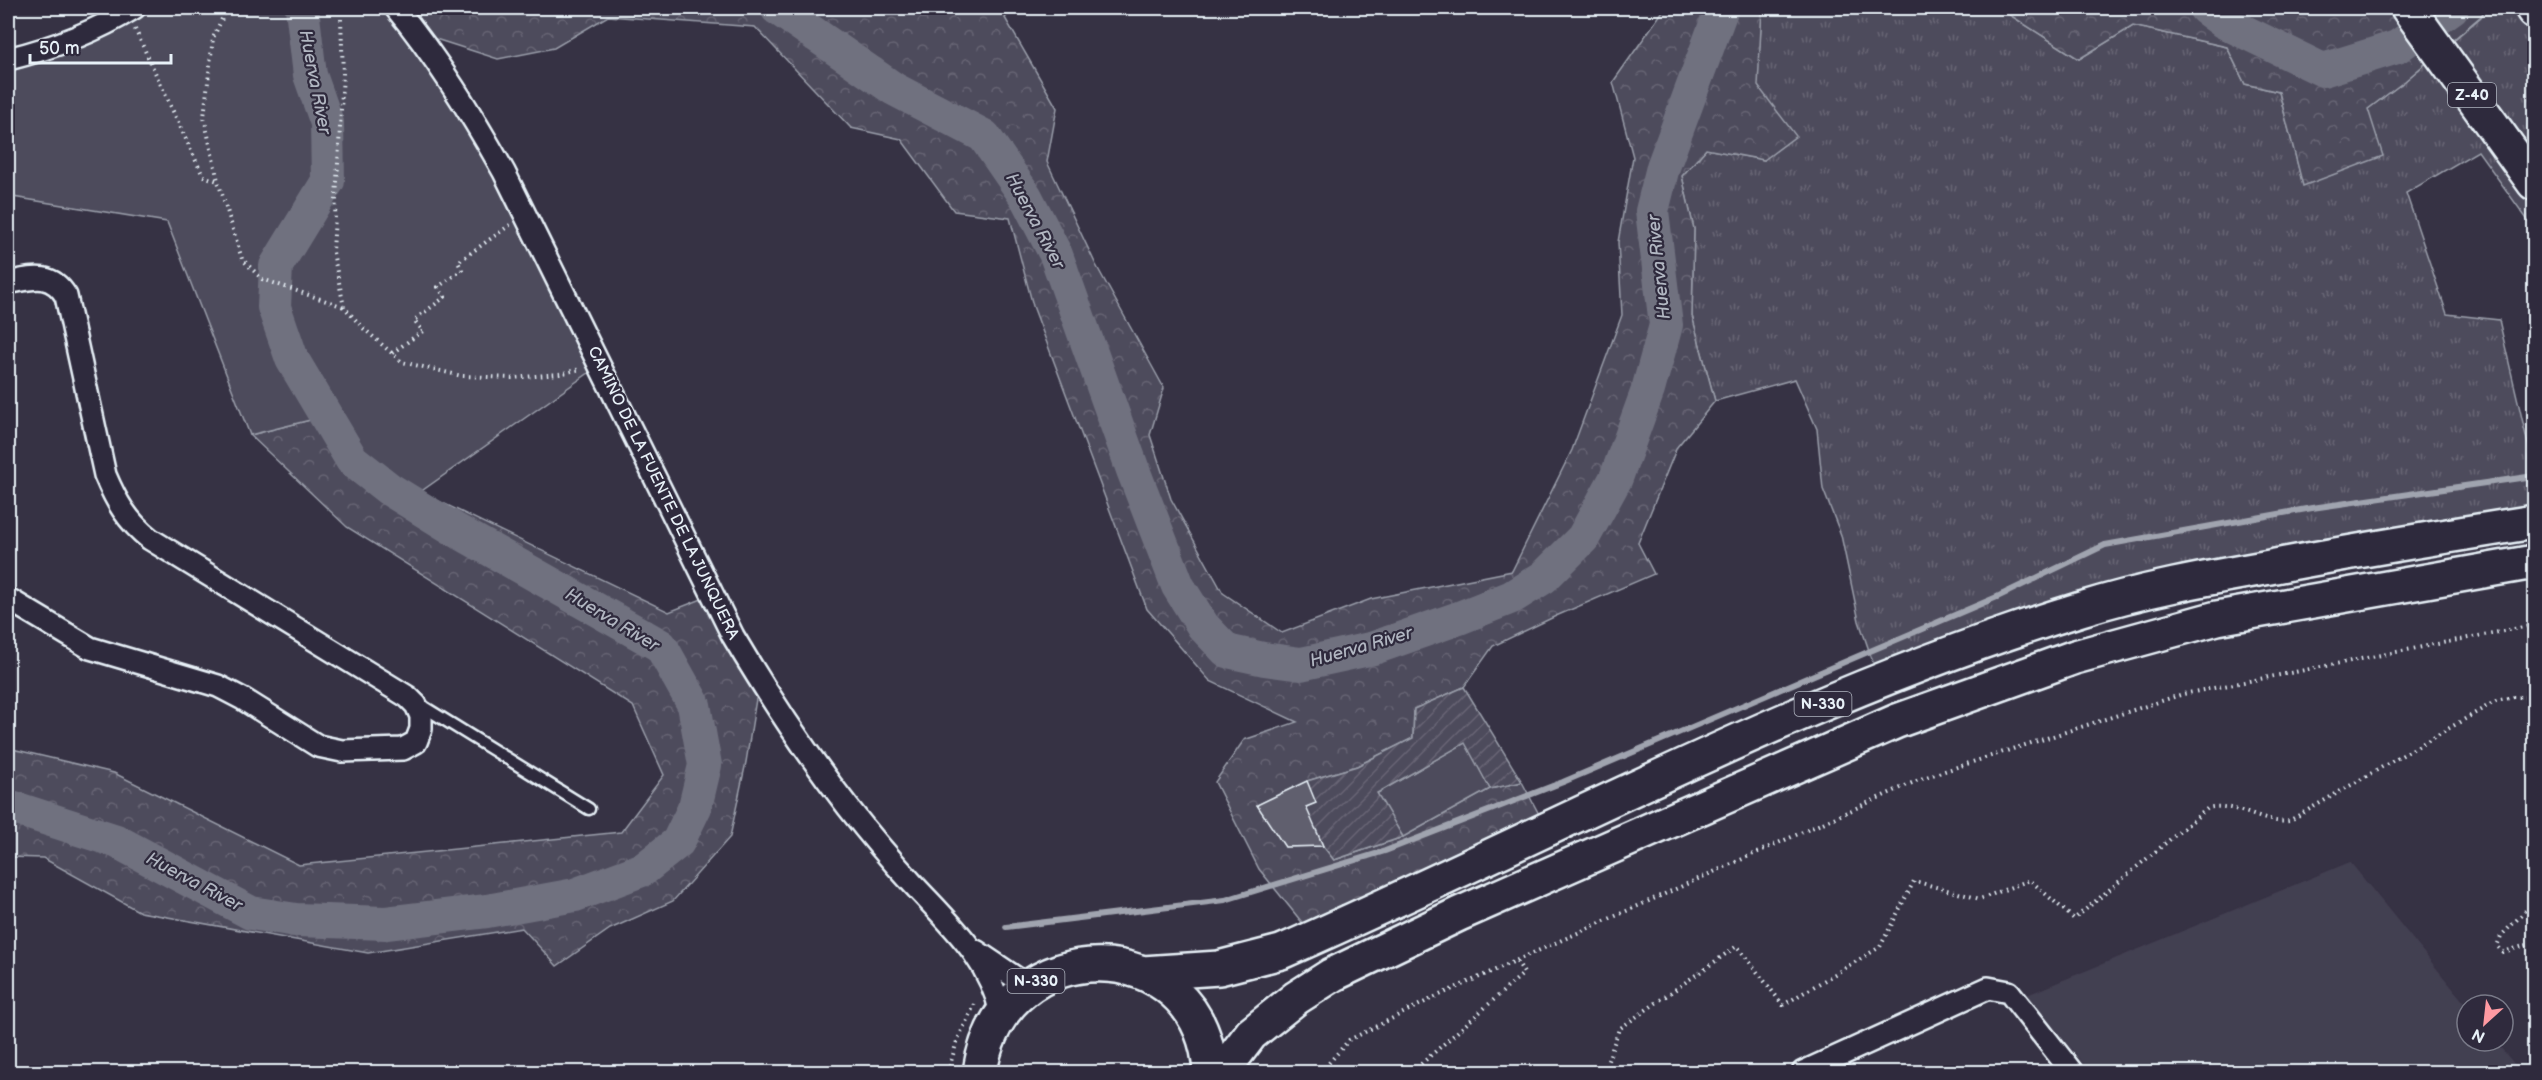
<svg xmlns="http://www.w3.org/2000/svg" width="2542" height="1080" viewBox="0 0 2542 1080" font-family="'Balsamiq Sans',sans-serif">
<defs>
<pattern id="grass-tufts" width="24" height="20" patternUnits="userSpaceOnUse" patternTransform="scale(1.5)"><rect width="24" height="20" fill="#4d4b5c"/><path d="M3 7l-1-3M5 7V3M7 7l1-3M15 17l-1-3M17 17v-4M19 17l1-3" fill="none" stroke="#676574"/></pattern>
<pattern id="forest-crowns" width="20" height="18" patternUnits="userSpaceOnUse" patternTransform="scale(1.5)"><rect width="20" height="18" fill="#4d4b5c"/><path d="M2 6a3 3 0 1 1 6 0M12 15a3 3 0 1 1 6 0" fill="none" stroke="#676574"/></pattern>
<pattern id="garden-furrows" width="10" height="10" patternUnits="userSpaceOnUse" patternTransform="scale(1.5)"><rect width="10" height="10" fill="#4d4b5c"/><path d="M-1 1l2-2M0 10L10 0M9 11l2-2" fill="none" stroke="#676574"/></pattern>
</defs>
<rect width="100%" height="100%" fill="#363244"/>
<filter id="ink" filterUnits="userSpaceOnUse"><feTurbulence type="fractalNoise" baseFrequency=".0167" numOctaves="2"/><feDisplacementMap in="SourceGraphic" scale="12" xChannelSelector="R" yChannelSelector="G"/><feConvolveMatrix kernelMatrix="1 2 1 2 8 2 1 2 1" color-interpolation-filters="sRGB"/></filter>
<g filter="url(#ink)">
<path fill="#433f51" d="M2350 862 2467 1006V1041H2495L2521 1072H2090L2027 995Z"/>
<path fill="url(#grass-tufts)" stroke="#9a9eaa" stroke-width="1.5" d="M1762 8H1999L2079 59 2133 26 2227 47 2245 84 2279 92 2303 185 2368 109 2405 81 2481 17 2486 8H2534V229L2478 151 2406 193 2447 314 2499 320 2534 470V513L1877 674 1859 621 1841 535 1823 489 1817 429 1795 379 1715 401 1692 316 1694 229 1682 176 1706 149 1764 160 1757 86Z"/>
<path fill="url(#forest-crowns)" stroke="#9a9eaa" stroke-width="1.5" d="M397 8H1013L1005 18 1057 108 1047 162 1096 265 1164 388 1150 435 1171 499 1223 593 1282 633 1371 599 1512 571 1572 450 1622 315 1618 242 1633 157 1613 82 1665 8H1762L1758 86 1796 136 1764 160 1706 149 1682 176 1694 229 1692 316 1715 401 1677 447 1638 543 1654 574 1556 616 1493 646 1464 687 1414 709 1413 738 1357 766 1307 781 1257 805 1285 847 1323 846 1334 860 1403 837 1490 789 1522 782 1543 822 1309 931 1259 869 1215 782 1244 740 1297 722 1210 681 1147 609 1033 306 1010 218 954 211 901 139 851 128 755 27 608 16 554 48 498 59 417 33Z
M1999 8H2486L2481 16 2405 81 2368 109 2383 156 2303 186 2279 92 2245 84 2227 47 2133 26 2079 59Z
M318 418 420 492 669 612 712 595 759 680 746 762 730 837 673 901 610 929 557 966 522 928 368 953 140 912 43 858 8 857V748L114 773 299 865 621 832 664 775 633 706 347 527 250 435Z"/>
<path fill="#4d4b5c" stroke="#9a9eaa" stroke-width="1.5" d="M134 8H396L417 33 600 365 420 492 318 418 250 435 167 222 13 197 8 184V59Z
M1466 742 1490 789 1403 837 1376 794Z"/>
<path fill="url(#garden-furrows)" stroke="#9a9eaa" stroke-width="1.5" d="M1464 687 1522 782 1490 789 1465 743 1377 793 1403 837 1334 860 1323 846 1316 829 1288 814 1315 803 1307 781 1357 766 1413 738 1414 709Z"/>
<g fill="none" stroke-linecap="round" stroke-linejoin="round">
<path stroke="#a0a4af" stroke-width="6" d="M1006 927 1225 900 1385 851 1563 782 1997 597 2105 545 2312 508 2534 476"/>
<path stroke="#70717f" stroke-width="34" d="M777 8 894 89 984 136 1026 197 1056 255 1133 470 1178 586 1203 626 1227 651 1264 659 1301 664 1374 648 1459 618 1512 597 1544 577 1583 538 1616 478 1648 390 1666 325 1652 211 1663 167 1722 8
M2205 8 2224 22 2323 70 2397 47 2452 8
M8 806 116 841 251 913 296 920 386 923 487 911 575 895 644 869 678 842 695 807 705 765 694 705 661 646 454 529 389 489 352 460 292 359 274 307 276 266 328 181 327 123 310 75 302 8"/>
</g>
<path fill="#605e6e" stroke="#e8f1f8" stroke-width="1.5" d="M1307 781 1316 803 1306 807 1323 846 1285 847 1257 805Z"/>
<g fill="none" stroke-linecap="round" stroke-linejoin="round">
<g stroke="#e8f1f8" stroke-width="15">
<path id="service" d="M419 704 589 809"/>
</g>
<g stroke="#e8f1f8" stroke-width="26">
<path id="minor" d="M396 8C438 59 472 115 504 172L733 636C768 695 806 753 848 807 869 834 890 859 913 884 950 924 990 959 1001 1014
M8 59C53 48 95 32 134 8
M8 283C32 278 51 271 66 296L105 475C116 501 127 521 150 539L408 697 416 705 421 716V729L416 742 403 749 342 751 318 746 243 699 218 686 90 648 10 600
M976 951 1028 986
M1803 1072 1988 988 2009 992 2072 1072"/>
</g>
<g stroke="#e8f1f8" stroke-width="38">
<path id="trunk" d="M1143 973 1219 968 1281 952C1546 836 1803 694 2081 609 2142 590 2207 578 2270 567 2358 550 2446 536 2534 522
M980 1072C1001 927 1202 931 1210 1072
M1222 1072 1251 1034 1296 998 1332 975 1459 914 1897 721 2075 657 2217 618 2534 562"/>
</g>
<g stroke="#e8f1f8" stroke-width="38">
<path id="motorway" d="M2408 8 2534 183
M2532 8 2534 11"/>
</g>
<path stroke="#e8f1f8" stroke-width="4" stroke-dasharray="1.5 4.5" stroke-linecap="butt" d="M227 8 213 38 204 117 218 181 242 259 262 279 344 307
M341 19 343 74 333 252 344 307 363 328 402 362 462 376 512 378 559 374 581 369
M135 29 203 176 218 181
M392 353 423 331 414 320 445 297 438 287 462 270 458 262 510 225
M2534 817V824
M2534 902 2501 936 2497 946 2503 952 2534 943
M948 1072 957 1041 976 1001
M1321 1072 1349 1040 1435 997 1923 778 2183 694 2534 625
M1412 1072 1524 973 1517 961
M1604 1072 1619 1029 1737 946 1783 1005 1880 947 1914 881 1980 899 2030 880 2074 919 2208 808C2235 801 2262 825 2289 821L2496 701 2514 697H2534"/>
<use href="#service" stroke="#2f2a3d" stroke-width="10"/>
<use href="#minor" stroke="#2f2a3d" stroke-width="21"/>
<use href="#trunk" stroke="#2f2a3d" stroke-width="33"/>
<use href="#motorway" stroke="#2f2a3d" stroke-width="33"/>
</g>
</g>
<g text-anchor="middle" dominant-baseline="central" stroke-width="4.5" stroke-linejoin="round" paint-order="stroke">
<g fill="#2f2a3d" stroke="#b0b5c0" stroke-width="1.5">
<rect x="2448" y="83" width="48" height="24" rx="4.5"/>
<rect x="1794.5" y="692" width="57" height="24" rx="4.5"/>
<rect x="1007.5" y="969" width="57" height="24" rx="4.5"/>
</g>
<g font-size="15" font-weight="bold" fill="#e8f1f8">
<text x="2472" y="95">Z-40</text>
<text x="1823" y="704">N-330</text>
<text x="1036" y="981">N-330</text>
</g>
<g font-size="16" fill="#e8f1f8" stroke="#2f2a3d">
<text transform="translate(663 493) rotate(64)">CAMINO DE LA FUENTE DE LA JUNQUERA</text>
</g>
<g font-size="18" font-style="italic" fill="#b2b7c2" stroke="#2f2a3d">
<text transform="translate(315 82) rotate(79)">Huerva River</text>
<text transform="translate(1035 221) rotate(62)">Huerva River</text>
<text transform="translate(1659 267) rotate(-96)">Huerva River</text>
<text transform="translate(612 620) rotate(31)">Huerva River</text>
<text transform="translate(1361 647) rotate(-16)">Huerva River</text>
<text transform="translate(194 882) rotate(28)">Huerva River</text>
</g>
</g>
<rect width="2542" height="1080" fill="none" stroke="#2f2a3d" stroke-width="30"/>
<rect x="15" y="15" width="2512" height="1050" fill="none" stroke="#e8f1f8" stroke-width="2" filter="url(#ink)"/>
<g transform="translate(2485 1023) rotate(207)"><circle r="28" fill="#2f2a3d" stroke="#797a88" stroke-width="1.5"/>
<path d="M0-4.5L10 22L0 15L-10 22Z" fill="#ff9aa2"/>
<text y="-9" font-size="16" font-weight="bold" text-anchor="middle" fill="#e8f1f8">N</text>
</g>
<path d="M30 54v9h141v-9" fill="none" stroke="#e8f1f8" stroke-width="3"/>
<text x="39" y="54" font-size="18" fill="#e8f1f8" stroke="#2f2a3d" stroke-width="4.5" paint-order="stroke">50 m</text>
</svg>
